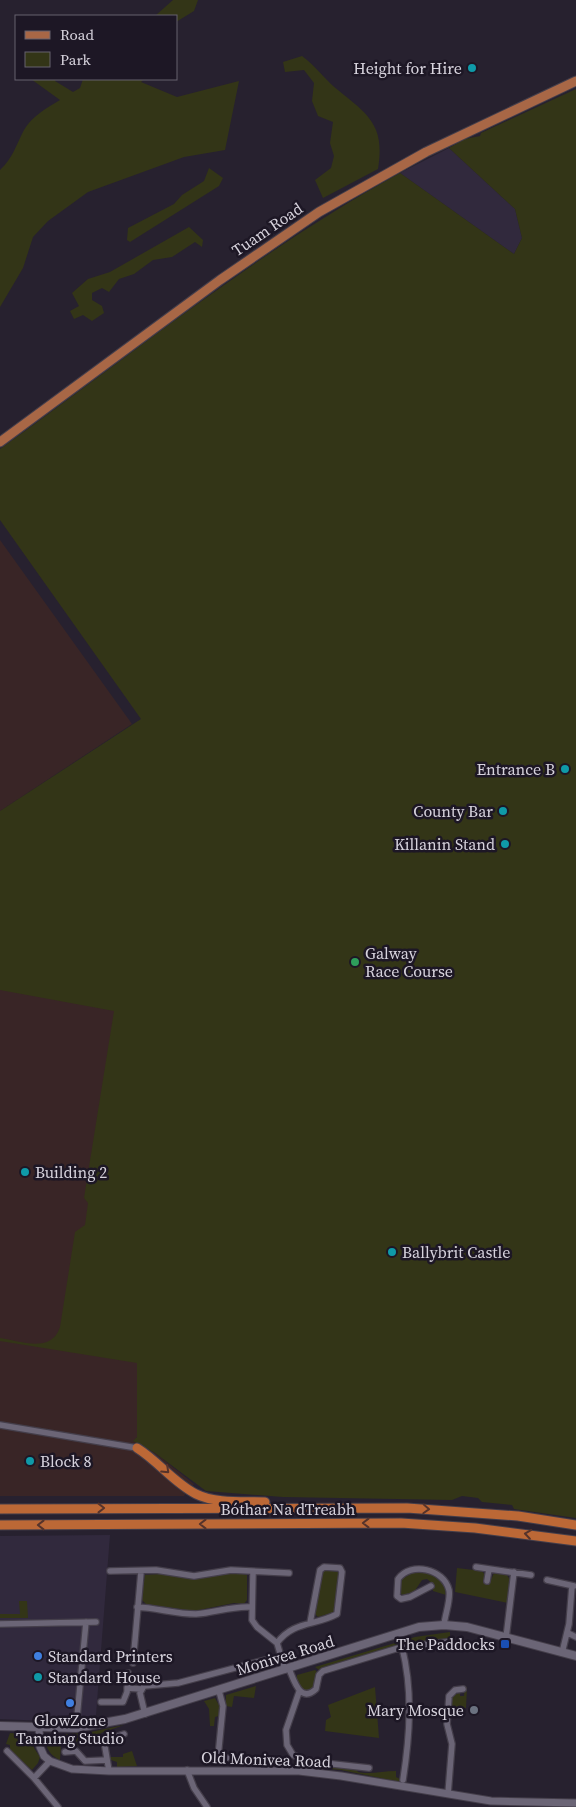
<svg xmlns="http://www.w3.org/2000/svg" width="576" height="1807" viewBox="0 0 576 1807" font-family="'Source Serif 4',serif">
<rect width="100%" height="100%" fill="#27212f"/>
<path fill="#392526" d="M0 540 132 724 0 811Z
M143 898 137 1437 134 1441 155 1453 194 1484 184 1496H0V937Z"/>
<path fill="#31293d" d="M449 148 515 209 522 238 514 254 400 173Z
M110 1535 96 1715 46 1721 0 1719V1536Z"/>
<path fill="#333517" d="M173 0H198L194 11 176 22V16H155Z
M302 56C314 65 317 70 327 80 342 96 368 109 376 130 381 142 380 157 378 169L323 198 315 180 331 168 334 156 330 143 333 122 318 116 312 101 314 83 304 70 285 72 283 62Z
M31 79H56L55 81 73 92 80 88 83 79H144L141 82 177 97 239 81 225 150 184 157 88 192 48 221 33 237 23 268 0 307V170C13 158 16 145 24 130 32 116 47 108 60 100Z
M576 89V1518L514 1509 512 1505 482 1502 478 1498 462 1496 452 1500 283 1497 206 1491 155 1453 133 1441 137 1437V1363L0 1341V1338C21 1341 51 1354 60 1327L75 1232 85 1225 88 1203 84 1198 114 1011 0 990V811L141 719 0 520V449C131 355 258 251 400 173L514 254 522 238 515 209 449 148 465 139 480 136 481 133Z
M209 168 223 178 219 186 130 242 127 240 128 228 174 204 182 195 204 181Z
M189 227 203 240 202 247 195 242 172 257 153 260 134 274 119 279 109 292 102 288 92 293V300L102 306 104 313 92 321 83 315 74 319 70 311 79 306 72 293 88 279 110 272Z
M457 1568 482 1571 485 1575V1582H490L494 1573 507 1575 510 1580 508 1603 455 1592Z
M324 1570 340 1572 336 1609 334 1612 318 1617 314 1613 322 1572Z
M414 1572C430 1572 445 1577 446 1595L433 1591V1584L427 1579 422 1580 414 1592 402 1595 399 1591 402 1579Z
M224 1573H239L247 1575V1600L244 1604 234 1603 194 1611 146 1604 141 1599 145 1575 160 1574 194 1579Z
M19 1601H27L28 1618H0V1614H20Z
M450 1632V1638L404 1643 319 1670 315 1667 415 1637Z
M315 1670 317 1672 315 1686 310 1690H302L297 1685V1675Z
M256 1686 254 1698 234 1696 232 1707 226 1706V1695Z
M375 1687 379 1738 325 1731 326 1720 331 1717 328 1705Z
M465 1687H467L466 1708 450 1707C451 1699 452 1694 460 1693V1696H464Z
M215 1698 220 1707 219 1716 215 1717 214 1726H210L209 1709 204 1701Z
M124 1725 101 1733 102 1741H83L78 1746 76 1740 61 1744 60 1760C51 1757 41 1744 50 1735L86 1733Z
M10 1733 32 1735 34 1748 40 1757 38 1763 32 1770 10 1750V1745L6 1744Z
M132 1751 137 1766 117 1767V1762L111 1760 110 1757H123V1754Z
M295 1761 356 1769 358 1772C369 1775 383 1771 396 1771V1777L400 1779V1782L341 1770 294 1766Z"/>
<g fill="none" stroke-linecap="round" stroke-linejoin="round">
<g stroke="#443e4a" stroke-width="8">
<path id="minor" d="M0 1425 137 1448
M476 1567 531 1575
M110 1571 156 1570 194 1576 231 1570 289 1573
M253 1573 252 1620 257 1627 277 1643 285 1670
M547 1580 574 1586
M487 1581 489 1569
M431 1586 410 1597 401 1599 397 1596 398 1579C411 1561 444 1569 449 1590 451 1600 445 1614 444 1625
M137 1607C157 1608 176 1614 196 1614 214 1613 231 1606 250 1607
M0 1624 96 1622
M568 1633 576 1637
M506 1638 514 1572
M277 1643C293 1621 315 1626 337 1614L342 1572 340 1568 324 1567 320 1570 310 1623
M402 1647C413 1691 410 1735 403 1780
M562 1653 569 1624 572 1586
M133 1663 141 1572
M289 1669C294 1680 300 1704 316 1689L319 1675 323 1671 402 1647 447 1642
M127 1688 141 1689
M219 1691 223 1706 218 1757 227 1758
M299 1692 286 1730 287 1745 293 1755 306 1761 369 1768
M101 1702H123L127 1692 128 1673
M145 1714 140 1693 144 1686 178 1683 265 1660
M76 1728 86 1622
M7 1751 34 1778 58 1807
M65 1752 76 1751 85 1761 107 1760
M187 1770 194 1788 207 1807
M109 1771 104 1741 124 1734
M34 1778 50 1761
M448 1794 452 1744 447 1724 449 1696 455 1690 463 1689"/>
</g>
<g stroke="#443e4a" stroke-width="9">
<path id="tertiary" d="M39 1728 40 1747 44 1756 50 1761 72 1769 109 1771H299L341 1776 491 1801 576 1803"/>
</g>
<g stroke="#443e4a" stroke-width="10">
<path id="secondary" d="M0 1726 76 1728 125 1719 419 1627 444 1625 467 1627 576 1656"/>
</g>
<g stroke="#443e4a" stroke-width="11">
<path id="primary" d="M0 442 220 280 319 212 426 152 576 81"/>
</g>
<g stroke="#443e4a" stroke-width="11">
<path id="trunk" d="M137 1448C158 1461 174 1483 196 1494 216 1504 244 1501 265 1502
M0 1509 407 1508 518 1516 576 1525
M0 1525 401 1523 475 1528 576 1541"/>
</g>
<use href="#minor" stroke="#6b6576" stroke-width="5.5"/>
<use href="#tertiary" stroke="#6b6576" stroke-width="7"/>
<use href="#secondary" stroke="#6b6576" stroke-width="8"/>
<use href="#primary" stroke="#a86746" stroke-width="9"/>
<use href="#trunk" stroke="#bc6836" stroke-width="9"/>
</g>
<defs><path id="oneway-chevron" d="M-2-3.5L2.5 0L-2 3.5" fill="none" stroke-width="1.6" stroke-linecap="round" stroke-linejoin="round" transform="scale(1.25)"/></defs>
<g stroke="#55332b">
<use href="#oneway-chevron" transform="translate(166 1470) rotate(43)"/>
<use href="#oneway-chevron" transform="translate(101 1508)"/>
<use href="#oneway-chevron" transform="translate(426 1509) rotate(3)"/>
<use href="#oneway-chevron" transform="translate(366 1523) rotate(-180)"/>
<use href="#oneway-chevron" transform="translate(203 1524) rotate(180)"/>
<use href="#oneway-chevron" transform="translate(41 1525) rotate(180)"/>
<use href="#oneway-chevron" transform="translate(528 1534) rotate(-172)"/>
</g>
<g fill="#0f9aa8" stroke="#1d1725" stroke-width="2">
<circle cx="472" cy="68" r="5"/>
<circle cx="565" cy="769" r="5"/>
<circle cx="503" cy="811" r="5"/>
<circle cx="505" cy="844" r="5"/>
<circle cx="25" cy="1172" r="5"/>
<circle cx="392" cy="1252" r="5"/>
<circle cx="30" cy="1461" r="5"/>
<circle cx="38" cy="1677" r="5"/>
</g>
<circle fill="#2e9e5b" stroke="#1d1725" stroke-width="2" cx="355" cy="962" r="5"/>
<rect fill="#1a4fb4" stroke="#1d1725" stroke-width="2" x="500" y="1639" width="10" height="10" rx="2.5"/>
<g fill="#3f7fe0" stroke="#1d1725" stroke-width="2">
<circle cx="38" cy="1656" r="5"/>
<circle cx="70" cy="1703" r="5"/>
</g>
<circle fill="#6b7280" stroke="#1d1725" stroke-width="2" cx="474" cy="1710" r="5"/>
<g text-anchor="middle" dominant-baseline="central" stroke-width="5" stroke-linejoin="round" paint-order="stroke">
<g font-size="16" fill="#d7d3dd" stroke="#1d1725" text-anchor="end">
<text x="462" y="68">Height for Hire</text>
<text x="555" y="769">Entrance B</text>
<text x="493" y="811">County Bar</text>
<text x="495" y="844">Killanin Stand</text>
<text x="365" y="953" text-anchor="start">Galway<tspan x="365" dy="18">Race Course</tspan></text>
<text x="35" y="1172" text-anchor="start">Building 2</text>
<text x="402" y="1252" text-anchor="start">Ballybrit Castle</text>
<text x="40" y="1461" text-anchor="start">Block 8</text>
<text x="495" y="1644">The Paddocks</text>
<text x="48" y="1656" text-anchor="start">Standard Printers</text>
<text x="48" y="1677" text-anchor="start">Standard House</text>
<text x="464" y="1710">Mary Mosque</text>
<text x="70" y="1720" text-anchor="middle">GlowZone<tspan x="70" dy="18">Tanning Studio</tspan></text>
</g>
<g font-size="16" fill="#d7d3dd" stroke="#1d1725">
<text transform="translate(267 229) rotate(-34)">Tuam Road</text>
<text x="288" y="1509">Bóthar Na dTreabh</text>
<text transform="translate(285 1655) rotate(-17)">Monivea Road</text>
<text transform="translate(266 1759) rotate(2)">Old Monivea Road</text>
</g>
</g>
<rect x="15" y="15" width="162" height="65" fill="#1d1725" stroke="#67626f"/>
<rect x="25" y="31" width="25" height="8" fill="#a86746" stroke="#67626f"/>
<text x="60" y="40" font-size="15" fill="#d7d3dd">Road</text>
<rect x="25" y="52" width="25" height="15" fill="#333517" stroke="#67626f"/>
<text x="60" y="65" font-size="15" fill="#d7d3dd">Park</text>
</svg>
